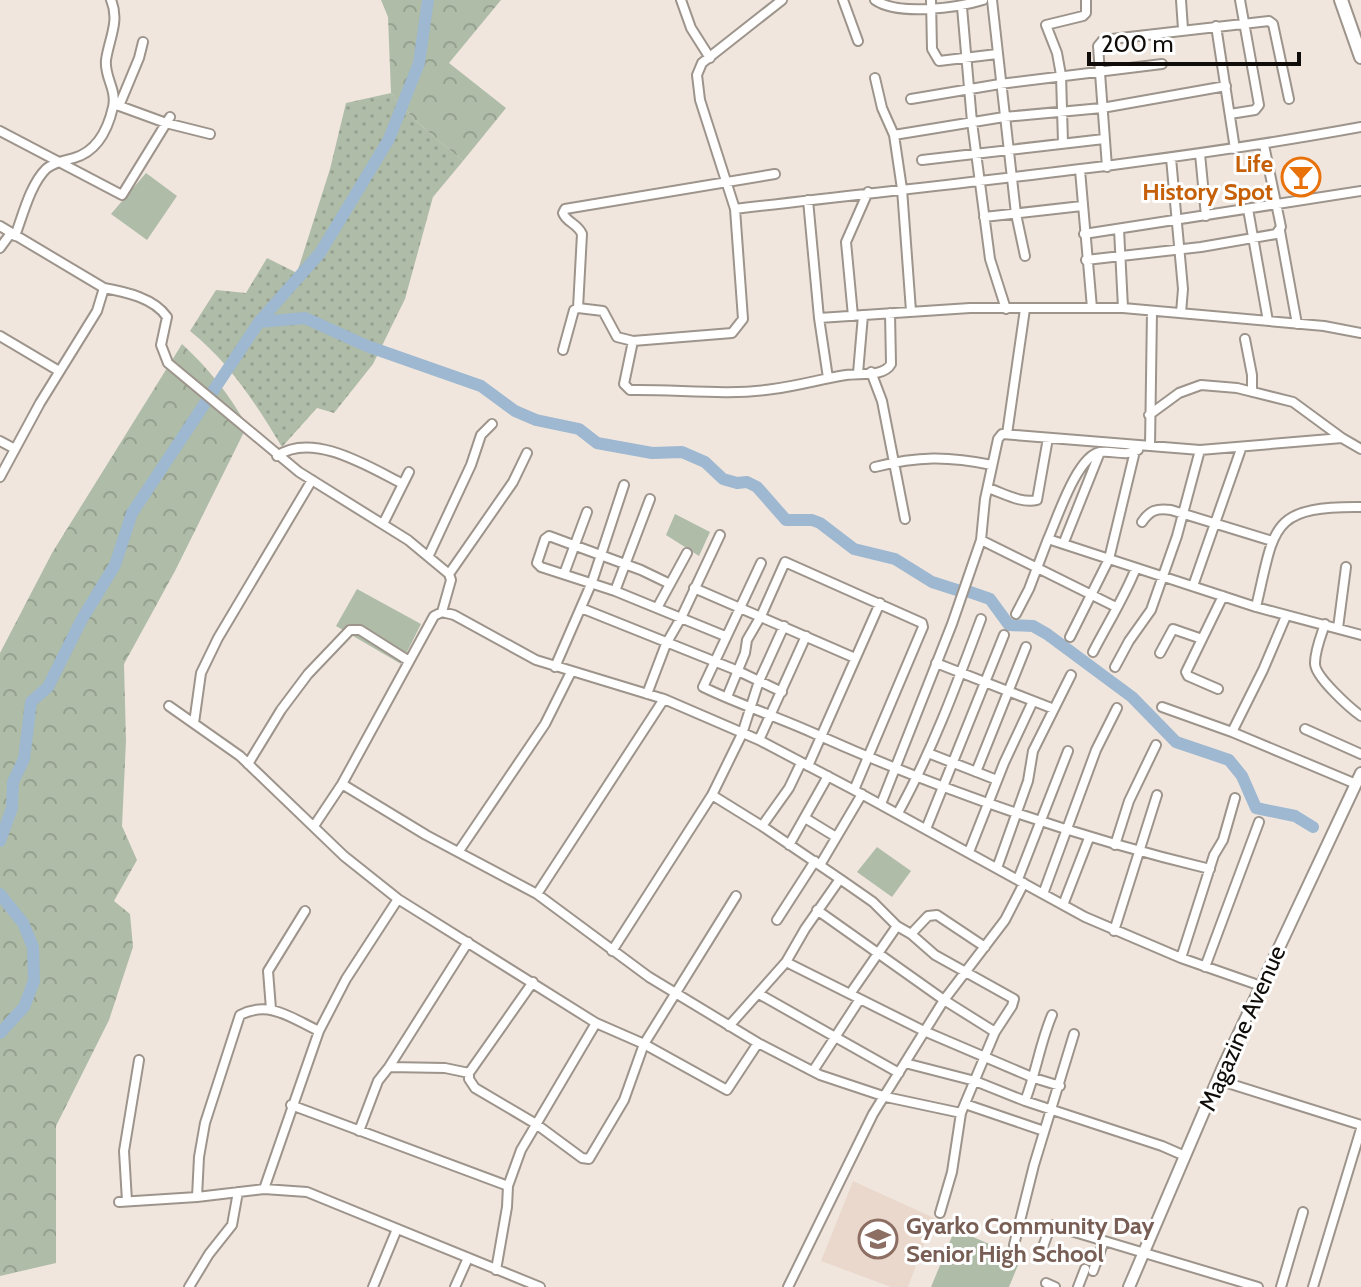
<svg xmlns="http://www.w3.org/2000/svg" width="1361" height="1287" viewBox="0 0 1361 1287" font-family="Cabin,sans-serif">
<defs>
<pattern id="green-dots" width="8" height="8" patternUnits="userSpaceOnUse" patternTransform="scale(2)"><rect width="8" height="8" fill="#afbca8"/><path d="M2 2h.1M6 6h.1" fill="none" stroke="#95a08f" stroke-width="1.8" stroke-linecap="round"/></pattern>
<pattern id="forest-crowns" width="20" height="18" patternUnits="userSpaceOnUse" patternTransform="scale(2)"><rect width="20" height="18" fill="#afbca8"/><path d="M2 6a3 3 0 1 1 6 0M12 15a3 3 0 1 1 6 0" fill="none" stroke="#95a08f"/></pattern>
</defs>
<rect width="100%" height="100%" fill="#f0e6de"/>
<path fill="#e9d8cb" d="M853 1181 934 1218 908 1287H891L821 1261Z"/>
<path fill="url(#green-dots)" d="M391 93 417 122 463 161 433 197 405 299 373 364 334 413 317 408 282 447C256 404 230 363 190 331L216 290 246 293 267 258 297 273 330 169 346 103Z"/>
<path fill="url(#forest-crowns)" d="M381 0H501L449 63 506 108 463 161 417 122 391 93 388 17Z
M182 344C209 369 229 394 247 426L175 571 124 664 126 741 122 826 137 860 114 901 130 914 133 947 109 1020 56 1126V1263L0 1276V653L52 553Z"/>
<path fill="#afbca8" d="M146 173 177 196 147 240 111 214Z
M675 514 710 532 699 556 666 535Z
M357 589 421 624 401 664 336 626Z
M877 847 911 871 892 897 857 872Z
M955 1229 1021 1258 1009 1287H931Z"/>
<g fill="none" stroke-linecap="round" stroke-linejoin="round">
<path stroke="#9db8d0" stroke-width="12" d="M259 322 305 318 367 346 481 386 515 411 536 420 579 429 597 443 652 453 682 452 705 462 723 479 737 483 747 482 757 487 786 520H812L820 523 854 549 895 559 932 582 957 590
M967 591 990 599 1009 625 1033 626 1047 634 1132 697 1176 742 1229 760 1242 776 1256 808 1295 816 1313 827
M0 841 12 808 13 782 24 759 31 702 48 687 82 619 115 565 132 513 259 322 320 253 389 139 419 63 428 0
M0 894 23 923 33 947 34 981 24 1007 0 1033"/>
<g stroke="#9d948c" stroke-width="12">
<path id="minor" d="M681 0 691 28 710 58
M782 0 702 63 697 75 700 100 735 209 743 319 732 333 633 341 624 384 630 390C677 389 726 396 773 389 797 386 821 379 846 375 860 373 884 377 891 364L890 313
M843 0 858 41
M875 0C898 16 957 8 983 0
M931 0 932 49 939 61 997 54
M992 0 1016 214 1025 256
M1181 0 1183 29
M962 7 972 122 990 259 1006 309
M1216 26 1235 149
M875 78 882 108 894 135 902 189 911 311
M911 99 1000 84 1162 64
M114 104 166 123 210 134
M119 106 139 58 143 42
M1230 114 1255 110 1259 105 1240 0
M0 131 122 195 170 117
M894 135 1004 117 1102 108 1226 86
M1063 143 1061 75 1057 53 1046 25 1083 16 1086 13V0
M1200 154 1206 216
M1171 158 1183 289 1181 313
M922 160 1104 139
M1107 167 1098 46 1103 40 1269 21 1273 24 1289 99
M1080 170 1092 308
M808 200 819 318 970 308H1123L1324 326 1361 333
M735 209C944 184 1154 165 1361 127
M1248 209 1268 321
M984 217 1082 206
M0 226 104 288 97 311 40 403 0 477
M1119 229 1123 308
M1280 231 1297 324
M1084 234 1361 191
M15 236C23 215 30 185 46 169 54 162 64 161 74 158 98 151 108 129 113 107 117 89 104 77 106 60 109 39 120 21 111 0
M0 248 11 233
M1086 260 1201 247 1276 234 1281 227 1264 145
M104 288C126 292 154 298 167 317L161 345 168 363 299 472 408 540 449 574 451 580 442 612
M578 308 582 234C578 224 566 222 563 213L565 209 775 174
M853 316 846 242 868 192
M819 318 828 378
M0 336 59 371
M1245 339 1252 375V392
M563 350 574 310 578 308 603 311 617 337 633 341
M871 372 882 401 905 519
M858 373 863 315
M1149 415 1179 393 1201 385 1237 388 1293 402 1342 438
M1007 434 1025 309
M0 441 15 449
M1150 446 1152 311
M277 456C313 431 369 467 403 484
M875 467C918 456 948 456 992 465
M988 488C1003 493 1022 504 1037 500L1048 438
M1142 522C1150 510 1157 508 1171 510L1272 541
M383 524 409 472
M1048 539C1057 519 1077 456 1100 452 1113 450 1125 457 1138 450
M981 540 1116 607
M1064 542 1100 452
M429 555 471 465 481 435 492 424
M761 563 703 687C738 704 775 716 811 732 940 790 1072 836 1210 869
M449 574 513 482 527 453
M564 574 587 512
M670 584 641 570 549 536 545 539 537 563 541 567 615 591 725 636
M1193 586 1241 449
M694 588 855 658
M615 591 650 499
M1256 607C1275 527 1269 506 1361 507
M581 608 736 670 782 692
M657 608 687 553
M1016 614 1029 589 1048 539 1256 607 1361 635
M1325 624C1321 636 1315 650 1315 663 1314 676 1350 708 1361 716
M1338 628 1346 567
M1070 637 1109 559 1135 451
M1093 652C1108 623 1124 598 1136 568
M1160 653 1173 629 1202 639
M936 663 1054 709
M555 667 592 582 624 485
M1115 667 1129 641 1151 610 1177 536 1200 450
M1218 689 1188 676 1186 672 1223 596
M647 694 666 644 681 618 720 535
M727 697 745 653 747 640 761 616 785 562 922 623 923 627 854 790
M169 706 240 756 344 856 398 899 596 1023 644 1044 727 1090 758 1043
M1162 707 1232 732 1356 784
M194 723 201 673 218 638 312 480
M1305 729 1361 754
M1232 732 1263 670 1286 616
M759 740 806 636
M928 753 997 780
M248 764 281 710 308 674 350 630H360L409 661
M808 766 880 603
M976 772 1026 647
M342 784 426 835 537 894 649 977 758 1043 820 1075 886 1097 961 1113 952 1172 940 1213
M712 795 742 734 759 681 784 626
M881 804 952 624 981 540 985 499 998 439 1002 434 1200 450 1342 438 1361 449
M898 813C932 751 956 686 981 619
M805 818 836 837
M314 826 342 784 434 616 442 612 454 615 536 660 664 699 759 740 854 790 1085 917 1181 958 1261 986
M926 829 1004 635
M789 845 828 776
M1115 845 1129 801 1156 745
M459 851 545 724 571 672
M969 852 1004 763 1033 701
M820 865 862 794
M997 868 1028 781 1033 751 1071 675
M840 879 873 902 897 926
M1018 879 1068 751
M537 894 664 699
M1043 894 1096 750 1117 708
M1063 905 1089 838
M817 910 944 1000 995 1032
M777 920 815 861
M1114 931 1157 795
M911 934 935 955 1014 999 1012 1006 995 1032 961 1113
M612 951 712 795 762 826
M1181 958 1214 855 1223 840 1235 798
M786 962 924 1031 1034 1078 1060 1086
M1205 967 1259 822
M533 982 469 1073V1079L475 1088 536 1124 582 1158 589 1159 624 1100 644 1044 736 896
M759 994 899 1073
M850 994 897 926 911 934 928 916 937 915 985 947
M271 1009 268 971 305 911
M729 1026 786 962 805 929 840 879 762 826 789 788 801 763
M905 1063 975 1081 1025 1101 1162 1146 1185 1156
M389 1067 468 942
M813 1071 860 999
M1218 1080 1361 1125
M1025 1101C1036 1073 1040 1043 1052 1015
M965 1104 1044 1131
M291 1105 508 1186
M359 1131 378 1081 389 1067 445 1068 469 1073
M264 1189 319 1031 346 979 398 899
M197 1197 199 1157 205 1123 240 1015C270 1000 291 1018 319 1031
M127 1201 124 1151 139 1060
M119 1202 197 1197 264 1189 307 1192 540 1287
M1014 1245 1034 1165 1074 1034
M1041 1252 1051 1225 1258 1287
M496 1270 507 1207 508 1186 521 1150 596 1023
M1093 1271 1104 1241
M1046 1283 1055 1287
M189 1287 209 1254 232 1225 238 1192
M373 1287 397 1229
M455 1287 468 1258
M788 1287 873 1114 944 1000 1005 920 1024 883
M1078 1287 1085 1269
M1281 1287 1303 1212
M1313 1287 1361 1129"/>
</g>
<g stroke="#9d948c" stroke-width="14">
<path id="tertiary" d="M1129 1287 1223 1067 1361 773"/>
</g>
<g stroke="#9d948c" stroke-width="16">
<path id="primary" d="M1341 0 1361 57"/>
</g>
<use href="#minor" stroke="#fff" stroke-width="8"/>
<use href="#tertiary" stroke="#fff" stroke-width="10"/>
<use href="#primary" stroke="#fff" stroke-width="12"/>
</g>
<defs>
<g id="bar-ring" transform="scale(2)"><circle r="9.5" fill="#fff" stroke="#e8710a" stroke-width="1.5"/><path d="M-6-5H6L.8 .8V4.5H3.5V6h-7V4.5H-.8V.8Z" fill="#e8710a"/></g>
<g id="school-ring" transform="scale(2)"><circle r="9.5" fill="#fff" stroke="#8d6e63" stroke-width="1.5"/><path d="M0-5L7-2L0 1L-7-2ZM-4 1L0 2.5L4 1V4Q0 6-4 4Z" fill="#8d6e63"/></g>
</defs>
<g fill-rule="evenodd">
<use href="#bar-ring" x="1301" y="177"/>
<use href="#school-ring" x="878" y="1239"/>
</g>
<g text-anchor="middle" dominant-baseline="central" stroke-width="6" stroke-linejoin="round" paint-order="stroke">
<g font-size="24" font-weight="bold" fill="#c56008" stroke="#fff" text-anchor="end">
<text x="1273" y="163">Life<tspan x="1273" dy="28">History Spot</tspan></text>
</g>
<g font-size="24" fill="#0f0c09" stroke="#fff">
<text transform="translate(1242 1028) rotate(-66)">Magazine Avenue</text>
</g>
<g font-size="24" font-weight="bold" fill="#785e54" stroke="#fff" text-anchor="start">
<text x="906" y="1225">Gyarko Community Day<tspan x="906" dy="28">Senior High School</tspan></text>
</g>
</g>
<path d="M1089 52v12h210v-12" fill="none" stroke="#0f0c09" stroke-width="4"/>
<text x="1101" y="52" font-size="24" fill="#0f0c09" stroke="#ffffff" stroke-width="6" paint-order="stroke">200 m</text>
</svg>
